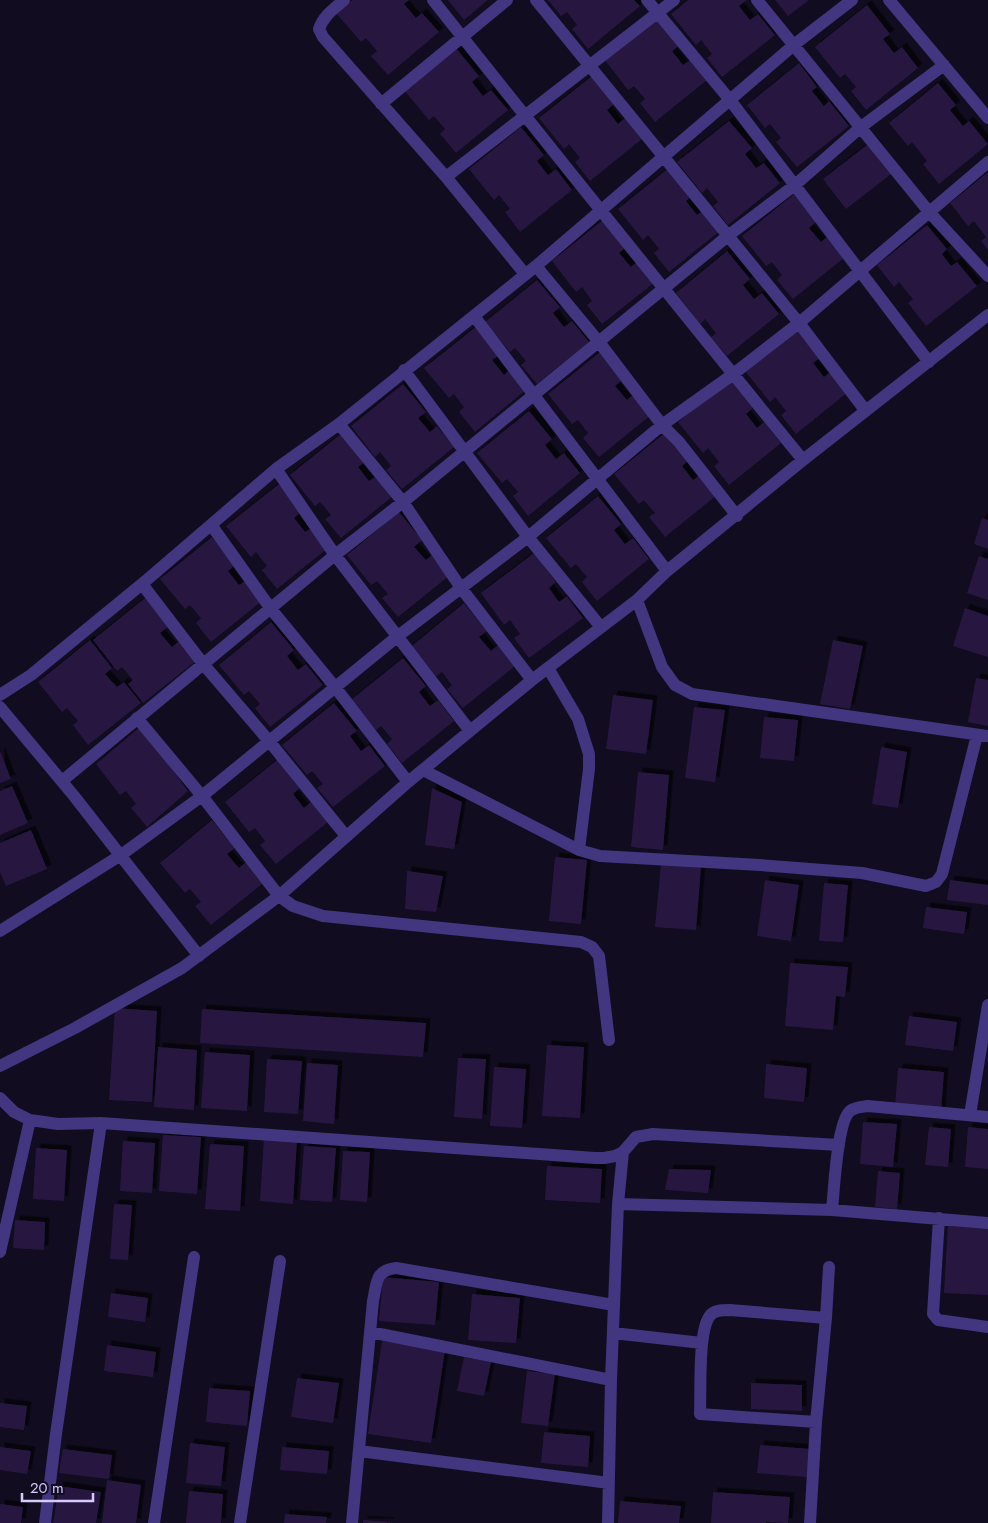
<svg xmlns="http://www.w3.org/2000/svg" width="988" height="1523" viewBox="0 0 988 1523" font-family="Jost,sans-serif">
<defs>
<filter id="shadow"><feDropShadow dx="4.5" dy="-4.5" stdDeviation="0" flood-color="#0009"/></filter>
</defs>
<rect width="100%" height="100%" fill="#110c1f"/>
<path fill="#251840" filter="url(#shadow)" d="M352 0H409L404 4 416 18 422 13 439 32 388 75 371 56 377 51 366 38 361 42 336 13Z
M448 0H488L464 20Z
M548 0H634L640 6 588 49 572 29 577 25 567 12 561 16Z
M688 0H747L739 6 750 20 758 14 775 35 722 77 707 58 712 54 701 40 696 45 671 14Z
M775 0H809L788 16Z
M867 5 890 34 883 39 894 53 902 47 918 68 866 110 851 91 856 87 845 74 840 78 815 47Z
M657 18 679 46 672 51 683 65 690 60 707 80 655 122 640 103 645 99 634 86 628 90 604 59Z
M456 48 479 76 472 82 483 96 491 90 508 110 456 153 440 134 445 129 434 116 429 120 404 90Z
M799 63 817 87 812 91 824 106 829 101 849 126 797 167 776 142 781 138 770 124 765 128 747 105Z
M592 76 614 104 607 110 618 124 625 118 642 139 590 181 575 162 580 158 569 144 564 149 539 118Z
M938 83 956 105 950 110 963 126 969 121 988 144 939 184 923 164 927 161 912 142 908 146 889 123Z
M729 121 752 148 745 154 756 168 764 163 780 183 728 225 713 206 718 202 707 188 702 193 677 162Z
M521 127 544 155 537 161 548 175 556 169 572 190 520 232 505 212 510 209 499 195 494 200 469 169Z
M872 141 895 171 846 209 823 179Z
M670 167 693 195 686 201 697 215 704 210 721 230 669 272 654 253 659 249 648 235 643 240 618 209Z
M988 172V250L981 241 986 237 974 221 968 226 950 203Z
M794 194 816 222 809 228 821 242 828 236 845 257 793 299 777 280 782 275 772 262 766 266 742 236Z
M604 219 626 247 619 253 631 267 638 261 655 282 602 324 587 305 592 301 582 287 576 292 552 261Z
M927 225 947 249 942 254 951 266 957 262 977 286 926 326 908 303 913 299 899 282 894 287 877 265Z
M727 251 750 279 743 285 754 299 762 293 779 314 727 356 711 337 716 333 705 319 700 324 676 293Z
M537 280 560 307 553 313 564 327 572 321 589 342 537 384 521 365 526 361 515 348 510 352 485 322Z
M477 326 500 355 492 360 504 375 510 369 527 389 475 432 459 412 464 407 454 394 449 398 424 368Z
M797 329 820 358 813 363 824 377 831 371 848 392 796 434 781 415 786 411 775 397 770 402 745 371Z
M600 352 622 380 615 386 627 400 634 394 651 415 599 457 583 438 588 433 578 420 572 424 548 394Z
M730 380 753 408 746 414 757 428 764 422 781 443 729 485 714 466 719 462 708 448 703 453 678 422Z
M403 384 426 412 418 418 430 432 437 426 454 447 402 489 386 470 391 466 380 452 375 457 351 426Z
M529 411 552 439 545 445 556 459 564 453 580 473 528 516 513 496 518 492 507 479 502 483 477 453Z
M666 432 689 460 682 466 693 480 701 474 717 495 665 537 649 517 655 513 644 500 639 504 614 474Z
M342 433 365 462 358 467 369 481 376 476 393 496 341 538 325 519 331 515 320 502 315 506 290 475Z
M279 484 301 512 294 518 305 532 313 527 329 547 277 589 262 570 267 566 256 552 251 557 226 526Z
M598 496 621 524 614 530 625 544 633 538 649 559 597 601 582 582 587 577 576 564 571 568 546 538Z
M399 512 422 540 414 547 426 560 433 554 450 575 398 617 382 598 388 594 377 581 371 585 347 555Z
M982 518 988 520V549L974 544Z
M212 537 235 565 228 571 239 585 247 580 263 600 211 642 196 623 201 618 190 605 185 609 160 579Z
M534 553 556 582 549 588 559 602 567 596 583 618 529 658 514 638 520 634 510 620 504 625 481 593Z
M979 556 988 559V600L967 593Z
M145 598 168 627 160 633 172 647 179 641 196 661 143 703 128 684 133 680 122 667 117 671 93 640Z
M464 603 487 631 479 637 491 651 498 645 515 666 463 708 447 689 452 685 442 672 436 676 412 646Z
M965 608 988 616V657L953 646Z
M271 622 294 650 287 656 298 670 306 664 323 685 270 727 255 708 260 704 249 691 244 695 219 665Z
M90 640 112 668 105 674 117 687 124 682 141 703 88 745 73 725 78 721 67 708 62 712 38 682Z
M833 640 863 646 850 709 820 704Z
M403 658 426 686 419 692 430 706 438 700 454 721 402 763 387 744 392 739 381 726 376 730 351 700Z
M976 678 988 680V726L968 722Z
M613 695 653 700 646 754 606 749Z
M334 703 357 731 350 736 361 751 369 745 385 766 333 807 317 788 323 784 312 771 307 775 282 745Z
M694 707 725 710 715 782 685 778Z
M764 717 798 720 794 761 760 758Z
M141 726 188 791 147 827 131 808 136 804 126 791 120 795 96 764Z
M881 747 907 752 898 808 872 804Z
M0 751 11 779 0 783Z
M277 760 300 788 293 794 304 808 311 802 328 822 276 864 260 845 265 841 255 828 249 832 225 802Z
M638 772 669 775 663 850 631 847Z
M12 786 28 823 0 835V791Z
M432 788 462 802 454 849 425 845Z
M212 820 235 848 227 854 239 868 246 862 263 883 211 925 195 906 201 902 190 889 185 893 160 863Z
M31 830 47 869 6 886 0 872V843Z
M555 857 587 860 581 924 549 921Z
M661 864 701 867 696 930 655 927Z
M407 871 443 876 436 912 405 909Z
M765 880 799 885 791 941 757 936Z
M950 880 988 885V905L947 900Z
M824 883 848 885 843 942 819 941Z
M926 907 967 912 964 934 923 928Z
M790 963 848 967 845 997 836 996 833 1030 785 1026Z
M115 1008 157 1011 152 1102 109 1100Z
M202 1009 426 1023 423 1057 200 1043Z
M909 1016 957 1022 953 1051 905 1045Z
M547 1045 584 1047 580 1118 542 1116Z
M158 1047 197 1050 194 1110 154 1107Z
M205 1052 250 1055 247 1111 201 1108Z
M458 1058 486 1059 482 1119 454 1117Z
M267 1059 302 1061 298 1114 264 1112Z
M307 1063 338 1065 334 1124 303 1121Z
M766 1064 807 1068 804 1102 764 1098Z
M494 1067 526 1069 522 1128 490 1126Z
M898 1068 944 1072 941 1111 895 1107Z
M863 1122 897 1124 893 1167 860 1164Z
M929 1127 951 1129 948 1167 925 1165Z
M968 1127 988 1129V1169L965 1167Z
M163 1135 201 1137 197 1194 159 1191Z
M264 1138 297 1140 293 1204 260 1201Z
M123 1141 155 1143 152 1193 120 1191Z
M210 1144 244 1146 240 1211 205 1209Z
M304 1146 336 1148 332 1202 300 1200Z
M36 1148 67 1150 64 1201 33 1199Z
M343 1151 370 1152 367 1202 340 1200Z
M547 1166 602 1169 600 1203 545 1200Z
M669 1169 711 1170 708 1193 665 1190Z
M878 1171 900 1173 897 1209 875 1207Z
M114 1204 132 1205 128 1260 110 1259Z
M15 1220 45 1222 44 1250 13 1248Z
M948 1225 988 1227V1295L944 1293Z
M383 1277 439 1282 435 1325 379 1321Z
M111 1293 148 1298 145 1322 108 1317Z
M472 1294 520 1298 516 1343 468 1340Z
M382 1341 445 1350 431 1443 368 1434Z
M107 1345 156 1352 153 1377 104 1371Z
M464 1357 491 1362 484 1396 457 1391Z
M527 1371 555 1374 548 1426 521 1423Z
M297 1378 339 1383 333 1423 291 1417Z
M751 1383 802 1385V1411L751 1409Z
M209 1388 250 1391 247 1426 206 1422Z
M0 1403 27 1406 24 1430 0 1427Z
M544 1432 590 1436 588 1467 541 1463Z
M190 1443 225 1447 221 1486 186 1483Z
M760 1445 810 1449 807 1477 757 1473Z
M0 1447 31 1451 27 1474 0 1470Z
M282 1447 329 1451 327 1474 280 1470Z
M63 1449 112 1455 109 1479 59 1473Z
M107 1480 141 1485 136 1523H102Z
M59 1486 101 1492 96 1523H53Z
M189 1491 223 1494 221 1523H186Z
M713 1492 790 1497 788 1523 766 1522V1523H711Z
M620 1501 681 1506 679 1523H618Z
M0 1504 23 1507 21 1523H0Z
M285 1514 327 1517 326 1523H284Z
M363 1520 390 1522V1523H363Z"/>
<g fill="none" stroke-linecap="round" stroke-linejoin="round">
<path stroke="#41367f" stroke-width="12" d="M344 0C334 9 323 16 319 29L323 37 446 177 525 274
M433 0C555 154 679 308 803 460
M536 0 799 323 865 410
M647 0 730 100 929 362
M757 0 930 213 988 276
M889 0 988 118
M381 104 507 0
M446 177 674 0
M536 266 599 342 662 425 679 442 737 516
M474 316 667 571
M404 370 528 537 600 626
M339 424 403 502 461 588 532 680
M276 469 335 555 470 731
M212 526 271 609 335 687 408 782
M142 584 204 665 269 741 346 836
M637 600 662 667 675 685 692 694 988 736
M548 668 578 719 589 754V769L579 850
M0 695 31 675 142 584 276 469 339 424 536 266 795 44 852 0
M0 707 74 796 199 956
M137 718 202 796 279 896 293 906 323 916 581 942 592 947 599 956 609 1040
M423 770 579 850 600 856 760 865 862 873 926 886 936 882 942 874 977 735
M62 781 335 555 403 502 729 235 795 185 861 127 944 65
M0 931 121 855 202 796 398 636 528 537 662 425 732 375 799 323 988 162
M0 1066 75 1028 182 968 279 896 408 782 532 680 637 600 667 571 803 460 988 315
M0 1098 14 1112 30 1120 58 1124 101 1123 595 1158H604L615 1156 623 1152 636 1137 653 1134 839 1145
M970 1115 988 1005
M618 1204 832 1210 988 1223
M832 1210C834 1191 837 1122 850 1111 855 1107 862 1107 868 1106L988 1117
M939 1218 933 1314 938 1320 988 1327
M0 1252 30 1120
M370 1332 611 1380
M613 1333 702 1343
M816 1422 700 1414C701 1392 698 1334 709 1317 713 1310 722 1310 730 1310L826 1318
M359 1451 609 1483
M45 1523 56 1434 101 1123
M154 1523 194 1257
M240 1523 280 1261
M352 1523 373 1301C377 1283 375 1270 396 1268L614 1305
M608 1523 611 1380 618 1204 623 1152
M810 1523 816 1422 826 1318 829 1267"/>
</g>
<path d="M22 1493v8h71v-8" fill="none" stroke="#d6caff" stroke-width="2.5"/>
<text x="30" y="1493" font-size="15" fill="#d6caff" stroke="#110c1f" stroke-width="4" paint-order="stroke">20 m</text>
</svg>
